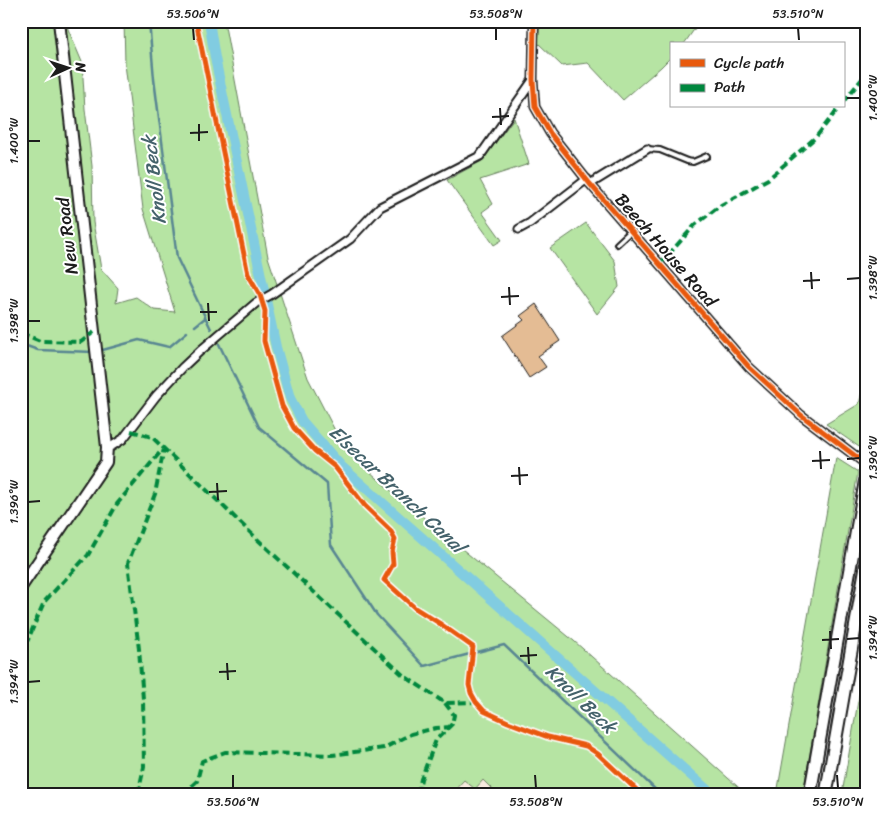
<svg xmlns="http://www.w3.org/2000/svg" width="887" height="815" viewBox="0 0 887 815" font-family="Sriracha,sans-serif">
<rect width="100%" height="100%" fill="#fff"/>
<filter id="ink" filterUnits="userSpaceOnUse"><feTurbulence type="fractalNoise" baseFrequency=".02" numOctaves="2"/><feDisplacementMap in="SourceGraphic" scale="10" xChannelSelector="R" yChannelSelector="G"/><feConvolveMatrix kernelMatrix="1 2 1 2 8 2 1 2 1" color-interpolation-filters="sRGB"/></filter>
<g filter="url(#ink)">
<path fill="#f7ebdf" d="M464 780H483L497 794H451Z"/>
<path fill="#b6e4a3" stroke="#698060" d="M21 21H67L68 29 82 62 85 109 92 166 93 222 101 269 118 288 116 303 136 297 154 310 175 312 143 209 125 64 124 21H224L268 257 308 378 344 448 389 489 574 641 746 794H497L483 780 475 789 464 780 451 794H21Z
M540 21H700L684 44H671V57L661 67 623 100 588 63 562 66 538 43Z
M514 118 529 164 480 180 493 204 482 212 502 240 494 245 447 180 482 161Z
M586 223 615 261 619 287 597 314 550 248Z
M866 375V424L862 449 826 424 859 404Z
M836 458 858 472 803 794H777Z
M866 655V794H842Z"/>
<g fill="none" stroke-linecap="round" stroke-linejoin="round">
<path stroke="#598692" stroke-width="2.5" d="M149 21 154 79 177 258 211 329
M195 326 205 318
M21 344 38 350 94 352
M219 344 259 427 327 484 331 545 377 615 424 666 504 645 660 794
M99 351 139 340 169 347 187 332"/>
<path stroke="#81cce1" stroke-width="10" d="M209 21 215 58 276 347 290 398 302 421 341 466 712 794"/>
</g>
<path fill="#e4bc94" stroke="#1c1c1c" d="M536 304 560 341 538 356 546 367 529 378 502 336 524 320 520 316Z"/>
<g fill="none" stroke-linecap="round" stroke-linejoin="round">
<g stroke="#1c1c1c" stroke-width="8">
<path id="service" d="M647 149 660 150 687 161 693 162 707 156
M617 244 631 231"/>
</g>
<g stroke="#1c1c1c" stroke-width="11">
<path id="minor" d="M534 21 533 80 535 107 550 133 590 184 749 367 801 415 866 464
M590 184 647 149
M519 229 530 223 587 179
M107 447 112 446 123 439 156 396 183 367 200 351 256 303 272 294 350 239 380 207 480 156 533 80"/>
</g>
<g stroke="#1c1c1c" stroke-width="14">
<path id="secondary" d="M21 587 106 462 107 447 59 21"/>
</g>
<g stroke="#1c1c1c" stroke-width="15">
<path id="trunk" d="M810 794 866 478
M826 794 866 566"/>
</g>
<use href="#service" stroke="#fff" stroke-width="4"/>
<use href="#minor" stroke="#fff" stroke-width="7"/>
<use href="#secondary" stroke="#fff" stroke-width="10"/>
<use href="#trunk" stroke="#fff" stroke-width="11"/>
<path stroke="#00873e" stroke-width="4" stroke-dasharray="8 4" stroke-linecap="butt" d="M843 102 866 74
M660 264 695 225 721 205 768 179 816 137 840 106
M21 333 40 341 81 342 94 332
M131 431 152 437 256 538 403 675 445 703 476 702
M21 656 44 602 88 555 117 504 162 450
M138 794 144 767 143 699 139 649 128 563 155 494 164 448
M183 794 197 781 202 761 225 752 332 755 384 748 411 734 436 728 449 727
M418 794 421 779 436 740 452 724 454 715 445 703"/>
<g stroke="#fff" stroke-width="8">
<path id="cycleway" d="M196 21 248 274 260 295 265 311 264 341 282 406 294 428 315 451 335 467 365 506 390 530 395 539 392 552 393 564 384 580 415 608 439 623 473 647 469 685 471 693 476 702 484 711 508 722 548 737 586 746 598 754 641 794
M534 21 533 80 535 107 550 133 590 184 749 367 801 415 866 464"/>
</g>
<use href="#cycleway" stroke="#e8590c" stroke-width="5"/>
</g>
</g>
<path fill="none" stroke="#1c1c1c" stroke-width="2" d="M193 28 194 40M496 28V40M798 28 799 40M847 98H860M500 108 501 125M492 117 509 116M199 124V141M190 133 208 132M28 141H40M811 272 812 289M847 279 860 278M803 281 820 280M509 287 510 305M501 297 519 296M208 303 209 321M200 312H217M28 321H40M820 451 821 469M847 459 860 458M812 461 830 460M519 467 520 485M511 476 528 475M217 483 218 500M209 492 227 491M28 502 40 501M830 631 831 649M847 639 860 638M822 640 839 639M528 647 529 664M520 656 537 655M227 663 228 680M219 672 236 671M28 682 40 681M233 775V788M535 775 536 788M837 775 838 788"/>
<g text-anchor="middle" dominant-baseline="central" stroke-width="4" stroke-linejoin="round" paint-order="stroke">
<g font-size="18" fill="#1c1c1c" stroke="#fff">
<text transform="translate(67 236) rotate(-97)">New Road</text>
<text transform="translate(666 250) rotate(49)">Beech House Road</text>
</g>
<g font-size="19" font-style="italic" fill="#44626b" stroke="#fff">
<text transform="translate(154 180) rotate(-97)">Knoll Beck</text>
<text transform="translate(397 489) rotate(43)">Elsecar Branch Canal</text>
<text transform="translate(581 699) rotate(44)">Knoll Beck</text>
</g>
</g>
<rect width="887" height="815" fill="none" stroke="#fff" stroke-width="55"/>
<rect x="670" y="42" width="175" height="65" fill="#ffffff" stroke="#a4a4a4"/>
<rect x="680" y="59" width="25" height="8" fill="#e8590c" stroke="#a4a4a4"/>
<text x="714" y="68" font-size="15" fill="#1c1c1c">Cycle path</text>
<rect x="680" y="84" width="25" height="8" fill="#00873e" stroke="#a4a4a4"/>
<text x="714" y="92" font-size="15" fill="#1c1c1c">Path</text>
<g transform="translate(68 68) rotate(87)" stroke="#ffffff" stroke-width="4" paint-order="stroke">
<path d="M0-4L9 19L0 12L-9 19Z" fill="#1c1c1c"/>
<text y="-8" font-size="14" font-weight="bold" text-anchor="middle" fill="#1c1c1c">N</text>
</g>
<rect x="28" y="28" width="832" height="760" fill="none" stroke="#1c1c1c" stroke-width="2"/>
<g font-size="12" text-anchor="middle" fill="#1c1c1c">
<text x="193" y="18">53.506°N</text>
<text x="496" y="18">53.508°N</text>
<text x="798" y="18">53.510°N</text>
<text transform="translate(873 98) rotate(-90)" y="4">1.400°W</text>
<text transform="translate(14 141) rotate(-90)" y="4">1.400°W</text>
<text transform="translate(873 278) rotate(-90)" y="4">1.398°W</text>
<text transform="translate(14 321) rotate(-90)" y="4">1.398°W</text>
<text transform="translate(873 458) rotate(-90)" y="4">1.396°W</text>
<text transform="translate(14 502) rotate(-90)" y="4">1.396°W</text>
<text transform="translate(873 638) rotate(-90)" y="4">1.394°W</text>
<text transform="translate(14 682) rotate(-90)" y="4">1.394°W</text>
<text x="233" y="806">53.506°N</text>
<text x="536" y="806">53.508°N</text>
<text x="838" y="806">53.510°N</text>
</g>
</svg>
